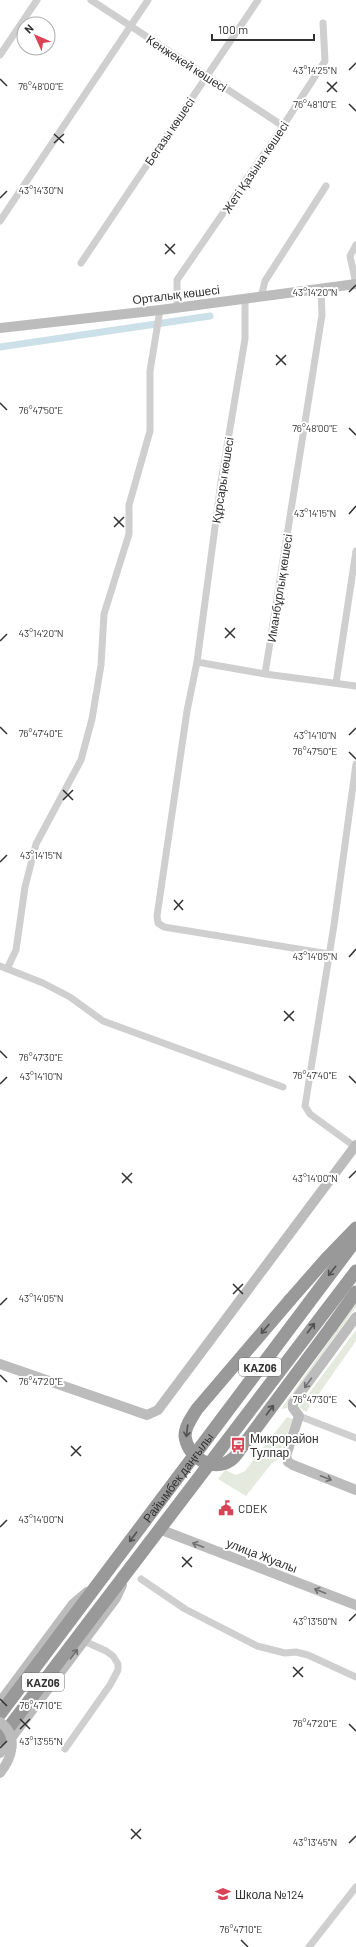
<svg xmlns="http://www.w3.org/2000/svg" width="356" height="1947" viewBox="0 0 356 1947" font-family="Barlow,sans-serif">
<rect width="100%" height="100%" fill="#fff"/>
<path fill="#e5eade" d="M356 1303V1307L289 1401 288 1408 281 1409Z
M356 1330V1341L306 1412 299 1407Z
M287 1417 293 1419 277 1460 272 1463 246 1496 218 1479 225 1470 236 1475 245 1471Z"/>
<g fill="none" stroke-linecap="round" stroke-linejoin="round">
<path stroke="#cce0e9" stroke-width="7" d="M0 347 210 316"/>
<path stroke="#cfcfcf" stroke-width="7" d="M91 0 283 126
M0 55 37 0
M0 221 148 0
M81 263 258 0
M356 284 350 256 356 245
M261 297 265 281 326 186
M245 299V339L221 482 197 662 187 711 157 916 158 923 164 927 329 954
M177 308V280L283 126 325 61 323 23
M197 662 265 674 356 686
M265 674 322 315 321 289
M336 683 356 551
M0 966 43 983 70 997 103 1021 283 1087
M7 969 16 950 25 887 36 844 81 760 92 719 101 665 104 614 129 534V505L150 431V371L160 310
M354 1146 310 1114 305 1106 334 925 356 764
M299 1416 356 1438
M141 1579 185 1609 257 1646 285 1653 296 1652 308 1655 356 1677
M65 1749 110 1685 118 1670V1664L113 1656 106 1651 84 1641
M309 1947 356 1887"/>
<path stroke="#bcbcbc" stroke-width="10" d="M0 328 160 310 356 284
M356 1317 293 1403V1408L299 1416 286 1456 288 1462 293 1465 356 1490
M0 1364 147 1415 158 1410 356 1145
M159 1529 356 1605
M0 1702 73 1604 87 1592
M0 1753 116 1598 122 1585"/>
<g stroke="#999" stroke-width="13">
<path d="M290 1300 326 1259 356 1228"/>
<path d="M331 1327 356 1292"/>
<path id="s1" d="M0 1714 356 1240"/>
<path d="M0 1739 356 1271"/>
</g>
<path stroke="#bcbcbc" stroke-width="10" d="M0 1722C19 1736 12 1758 0 1773"/>
<path stroke="#999" stroke-width="13" d="M290 1300 197 1409C192 1417 185 1426 185 1436 187 1457 213 1473 231 1460 234 1458 237 1454 239 1451L331 1327"/>
</g>
<defs><path id="oneway-shaft" d="M-6 0H5M1.5-3L5.5 0L1.5 3" fill="none" stroke-width="1.6" stroke-linecap="round" stroke-linejoin="round"/></defs>
<g stroke="#515151">
<use href="#oneway-shaft" transform="translate(332 1271) rotate(128)"/>
<use href="#oneway-shaft" transform="translate(311 1328) rotate(-53)"/>
<use href="#oneway-shaft" transform="translate(265 1329) rotate(130)"/>
<use href="#oneway-shaft" transform="translate(270 1410) rotate(-53)"/>
<use href="#oneway-shaft" transform="translate(187 1431) rotate(97)"/>
<use href="#oneway-shaft" transform="translate(133 1537) rotate(127)"/>
</g>
<g stroke="#707070">
<use href="#oneway-shaft" transform="translate(308 1383) rotate(126)"/>
<use href="#oneway-shaft" transform="translate(326 1478) rotate(21)"/>
<use href="#oneway-shaft" transform="translate(198 1545) rotate(-159)"/>
<use href="#oneway-shaft" transform="translate(320 1591) rotate(-159)"/>
<use href="#oneway-shaft" transform="translate(74 1654) rotate(-53)"/>
</g>
<path fill="none" stroke="#323232" stroke-width="1.5" d="M349 70 356 63M0 79 7 86M327 82 337 92M327 92 337 82M349 104 356 111M54 134 64 143M54 143 64 134M0 198 7 191M165 244 175 254M165 254 175 244M349 292 356 285M276 355 286 365M276 365 286 355M0 403 7 410M349 428 356 435M349 514 356 506M114 517 124 527M114 527 124 517M225 628 235 638M225 638 235 628M0 641 7 634M0 727 7 734M349 735 356 728M349 752 356 759M63 790 73 800M63 800 73 790M0 862 7 855M174 900 183 910M174 910 183 900M349 957 356 949M284 1011 294 1021M284 1021 294 1011M0 1051 7 1058M349 1076 356 1083M0 1084 7 1077M122 1173 132 1183M349 1178 356 1171M122 1183 132 1173M233 1284 243 1294M233 1294 243 1284M0 1305 7 1298M0 1375 7 1382M349 1400 356 1407M71 1446 81 1456M71 1456 81 1446M0 1527 7 1520M182 1557 192 1567M182 1567 192 1557M349 1621 356 1614M293 1667 303 1677M293 1677 303 1667M0 1699 7 1706M20 1719 30 1729M349 1724 356 1731M20 1729 30 1719M0 1748 7 1741M131 1829 141 1839M131 1839 141 1829M349 1843 356 1836M241 1940 248 1947"/>
<defs>
<g id="bus-bare" transform="scale(1.2)"><path d="M-5-6H5V4H4V6H2V4H-2V6H-4V4H-5ZM-3.5-4V0h7V-4ZM-3.5 1.2v1.5H-2V1.2ZM2 1.2v1.5H3.5V1.2Z" fill="#da4256" stroke="#fff" stroke-width="2.5" paint-order="stroke"/></g>
<g id="civic-bare" transform="scale(1.2)"><path d="M-.6-6.5H3V-4.5H.6V-3L4-1V1h2V6H-6V1h2V-1L-.6-3ZM-1.2 2.5V6h2.4V2.5Z" fill="#da4256" stroke="#fff" stroke-width="2.5" paint-order="stroke"/></g>
<g id="school-bare" transform="scale(1.2)"><path d="M0-5L7-2L0 1L-7-2ZM-4 1L0 2.5L4 1V4Q0 6-4 4Z" fill="#da4256" stroke="#fff" stroke-width="2.5" paint-order="stroke"/></g>
</defs>
<g fill-rule="evenodd">
<use href="#bus-bare" x="238" y="1445"/>
<use href="#civic-bare" x="226" y="1508"/>
<use href="#school-bare" x="223" y="1894"/>
</g>
<g text-anchor="middle" dominant-baseline="central" stroke-width="4" stroke-linejoin="round" paint-order="stroke">
<g fill="#fff" stroke="#707070" stroke-width="1">
<rect x="239" y="1358" width="42" height="18" rx="3"/>
<rect x="22" y="1673" width="42" height="18" rx="3"/>
</g>
<g font-size="11" font-weight="bold" fill="#323232">
<text x="260" y="1367">KАZ06</text>
<text x="43" y="1682">KАZ06</text>
</g>
<g font-size="12" fill="#323232" stroke="#fff">
<text transform="translate(187 63) rotate(33)">Кенжекей көшесі</text>
<text transform="translate(169 131) rotate(-56)">Бегазы көшесі</text>
<text transform="translate(255 167) rotate(-56)">Жеті Қазына көшесі</text>
<text transform="translate(176 294) rotate(-7)">Орталық көшесі</text>
<text transform="translate(222 480) rotate(-81)">Құрсары көшесі</text>
<text transform="translate(279 588) rotate(-81)">Иманбұрлық көшесі</text>
<text stroke="none"><textPath href="#s1" startOffset="296">Райымбек даңғылы</textPath></text>
<text transform="translate(262 1555) rotate(21)">улица Жуалы</text>
</g>
<g font-size="12" fill="#323232" stroke="#fff" text-anchor="start">
<text x="250" y="1438">Микрорайон<tspan x="250" dy="14">Тулпар</tspan></text>
<text x="238" y="1508">CDEK</text>
<text x="235" y="1894">Школа №124</text>
</g>
</g>
<g font-size="10" text-anchor="middle" fill="#323232" stroke="#fff" stroke-width="4" stroke-linejoin="round" paint-order="stroke">
<text x="315" y="74">43°14'25"N</text>
<text x="41" y="90">76°48'00"E</text>
<text x="315" y="108">76°48'10"E</text>
<text x="41" y="194">43°14'30"N</text>
<text x="315" y="296">43°14'20"N</text>
<text x="41" y="414">76°47'50"E</text>
<text x="315" y="432">76°48'00"E</text>
<text x="315" y="517">43°14'15"N</text>
<text x="41" y="637">43°14'20"N</text>
<text x="41" y="737">76°47'40"E</text>
<text x="315" y="739">43°14'10"N</text>
<text x="315" y="755">76°47'50"E</text>
<text x="41" y="859">43°14'15"N</text>
<text x="315" y="960">43°14'05"N</text>
<text x="41" y="1061">76°47'30"E</text>
<text x="315" y="1079">76°47'40"E</text>
<text x="41" y="1080">43°14'10"N</text>
<text x="315" y="1182">43°14'00"N</text>
<text x="41" y="1302">43°14'05"N</text>
<text x="41" y="1385">76°47'20"E</text>
<text x="315" y="1403">76°47'30"E</text>
<text x="41" y="1523">43°14'00"N</text>
<text x="315" y="1625">43°13'50"N</text>
<text x="41" y="1709">76°47'10"E</text>
<text x="315" y="1727">76°47'20"E</text>
<text x="41" y="1745">43°13'55"N</text>
<text x="315" y="1846">43°13'45"N</text>
<text x="241" y="1933">76°47'10"E</text>
</g>
<g transform="translate(36 36) rotate(315)"><circle r="19" fill="#ffffff" stroke="#adadad"/>
<path d="M0-3L7 15L0 10L-7 15Z" fill="#da4256"/>
<text y="-6" font-size="11" font-weight="bold" text-anchor="middle" fill="#323232">N</text>
</g>
<path d="M212 34v6h102v-6" fill="none" stroke="#323232" stroke-width="2"/>
<text x="218" y="34" font-size="12" fill="#323232" stroke="#ffffff" stroke-width="3" paint-order="stroke">100 m</text>
</svg>
